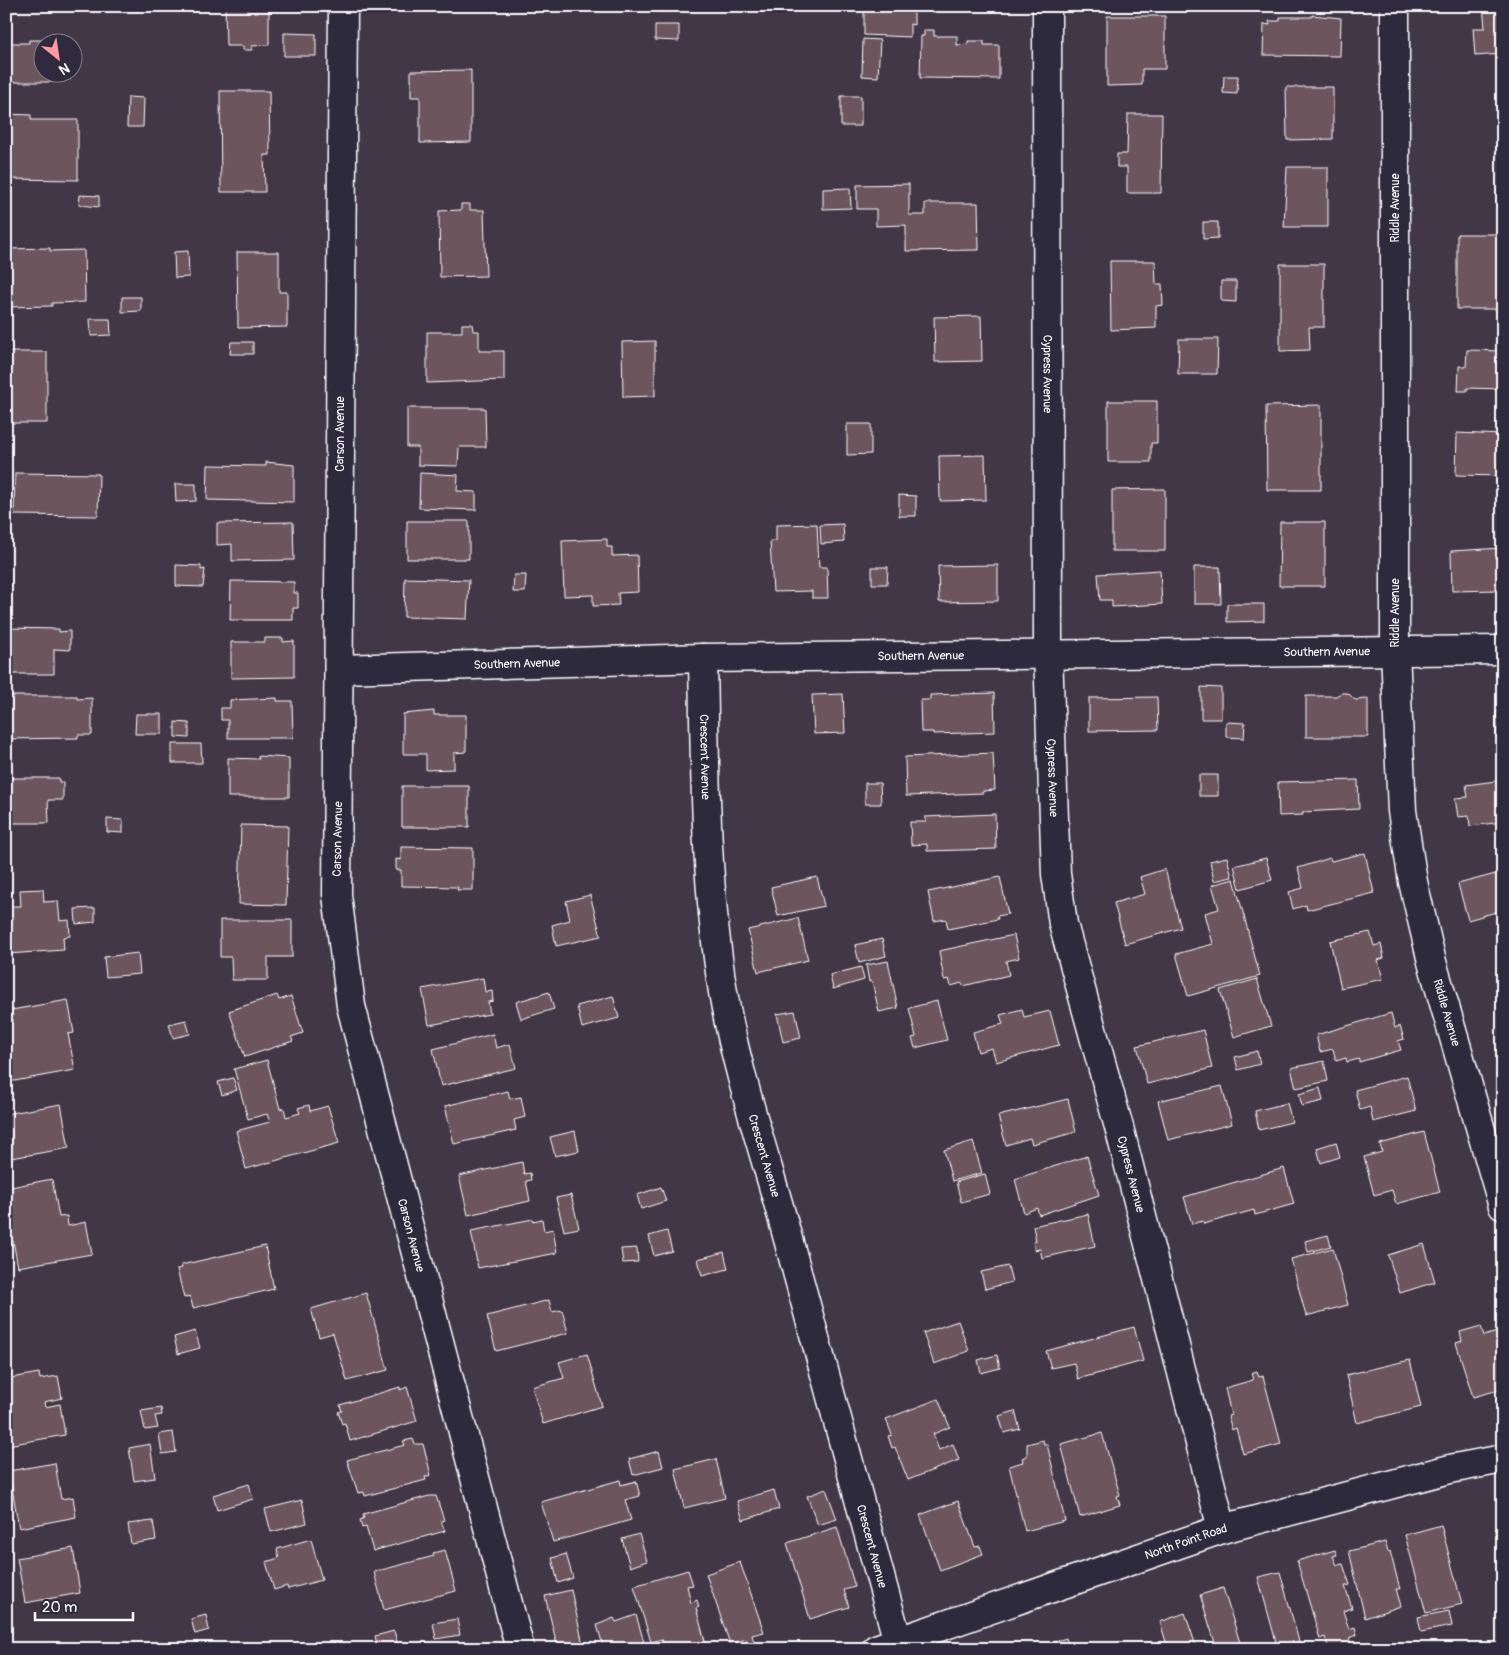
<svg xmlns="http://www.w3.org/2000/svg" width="1509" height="1655" viewBox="0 0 1509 1655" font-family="Pangolin,sans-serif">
<rect width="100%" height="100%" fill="#413746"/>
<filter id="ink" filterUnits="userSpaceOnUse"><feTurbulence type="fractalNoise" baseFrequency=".02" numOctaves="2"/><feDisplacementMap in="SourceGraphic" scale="10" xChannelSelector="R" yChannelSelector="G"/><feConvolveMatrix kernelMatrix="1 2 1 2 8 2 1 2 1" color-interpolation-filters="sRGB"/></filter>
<g filter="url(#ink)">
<path fill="#6c555c" stroke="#fff" d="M108 6H139V11H109Z
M225 6H269V45L252 46V50H243V46H226Z
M657 6H676V12H657Z
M864 6H908V10H914V25L910 24V37L864 35Z
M1483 6H1503V54L1475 56 1473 28H1485Z
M1312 15 1341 18 1340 56 1263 55 1264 24 1270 25 1269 21H1280V17H1312Z
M1107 16H1165V69H1142V85L1107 86Z
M655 25H679V41L655 40Z
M924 30H934V36H957V45L968 44V41H984V45H999V79L920 78 921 36H924Z
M284 33 316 34V56H284Z
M863 39 880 40 878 77 862 76Z
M29 40H53V42H42V72H53V82H6V43H29Z
M471 70V142L420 143V97H411V71Z
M1224 76H1238L1237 94 1223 93Z
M1286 87H1333V139L1287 140Z
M220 91H269L270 155H264L265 192H221Z
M841 96H861V126H841Z
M128 97 144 98 143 127H127Z
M6 114 31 115V120H78V180L6 179Z
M1128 114H1162L1161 193H1127V167H1117V154H1127Z
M1287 167H1328V227H1284Z
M909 184V215H925V203H978L979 250 906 251V225L876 226V209H857V185Z
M850 188 851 208 823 209V189Z
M80 195 99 196V207L79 205Z
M461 204H470V210H484L486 276 440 277 439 211 461 210Z
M1203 222H1218V238L1203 239Z
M1457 234H1503V309H1457Z
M50 248V251L84 250 85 302 52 303V306L6 307V249Z
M188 251 189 277 175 278 174 252Z
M237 252H279V292H287V327L238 328Z
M1110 261H1155L1156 284H1162L1163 305 1156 306V328L1111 330Z
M1280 264H1324V327H1309L1310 350 1280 351Z
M1221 281H1236V302L1221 301Z
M122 297H141V311L122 312Z
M981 316 982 361 935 362 934 317Z
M90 319H110L111 335 91 336Z
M462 324H472L473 331H479V351H504V380L427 383V332H462Z
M1179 339H1218L1217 374H1178Z
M655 341V396L623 397 622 342Z
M231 342H253V354H230Z
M1467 350 1503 351V389L1467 388V391H1458L1459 366 1466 367Z
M6 352H47V423H6Z
M1108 401H1157V443H1151V462H1108Z
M1321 405V490H1267L1266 406Z
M407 408H485L486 447H459L458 466 418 465V447H407Z
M847 424H871V454L847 455Z
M1457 433 1503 435V476L1456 475Z
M985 455 986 500 940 501 939 456Z
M266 462 294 465V502L207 500 208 465 266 466Z
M15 473 99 474 98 516 14 515Z
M420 473 458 475 457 491 476 492V510L419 508Z
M175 484H196V501L176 502Z
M1165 489V551H1112V490Z
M899 495 916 496V516H899Z
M407 521H469V559H407Z
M293 522 294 560 232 561V544L217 545V523Z
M1280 522H1325V586H1279Z
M817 524 819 567H827L828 598H812V591L773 592 770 541H776V525Z
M843 524 844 542 821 544 820 525Z
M607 539V547H612V556L637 555 638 592 618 593 619 605 593 606V595L564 596 562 541Z
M1503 548V587H1499L1498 590 1452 591 1451 551Z
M176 565 201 566V570L205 569 203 587 176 586Z
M998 565V601L939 602 938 566Z
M872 567H888L887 584H872Z
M1194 567H1220L1221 604H1194Z
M1160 570 1162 604 1112 607V600H1100L1098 574Z
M514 575H526L525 592H513Z
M405 578 469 580 467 619 404 617Z
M231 581 294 582V593H298V608H293V620H230Z
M1227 604H1264V621L1227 622Z
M6 628 59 629V632L70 631V650L54 649V674H9L10 637H6Z
M265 638H283V642L294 641V677L231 678V642H265Z
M1201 687 1221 688V719H1201Z
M994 693 995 732 933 734V732H921L920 700H930V695Z
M1341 693H1348L1355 700 1368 699V737H1306V696H1336Z
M843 694 845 733 814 734 812 695Z
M6 696H77V699L92 698V735H78V738L6 739Z
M1157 697 1158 730 1089 731V698Z
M277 698V701H292L293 738H228V720H221V708H230V700Z
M1503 710V736L1497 737 1496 711Z
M434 711V715H466V752L454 753V769L426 770V754H403V714Z
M136 714H162V734H135Z
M175 722 189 723V738L175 737Z
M1226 722 1245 723 1244 738 1226 737Z
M172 744H201L202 763H172Z
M993 753 995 790 983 791V793L906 796 905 757Z
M258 756 289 758V797H228V758L259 759Z
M1199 775H1218V796H1199Z
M6 778H59V782H63V800H48L49 823H6Z
M1358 780 1359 809 1303 812V815L1279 816 1278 782Z
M1503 780V822L1470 826 1469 816 1458 817 1455 798 1468 797 1466 785Z
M865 783H880L881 804H865Z
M402 786H469V827H402Z
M995 814 996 849 927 851V844L911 845 910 822H926L925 817Z
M107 819 123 820V833L107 832Z
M241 825 288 826 286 905 239 904Z
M401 847 473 848V890H457L458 887 401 886V870H396V859L401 860Z
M1365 853 1374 893 1307 910 1306 905 1293 909 1289 892 1303 888 1298 868 1330 858 1331 861Z
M1227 857 1232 877 1214 881 1210 861Z
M1266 858 1272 880 1240 889 1234 866Z
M1165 869 1181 928 1125 944 1114 903 1145 894 1140 877Z
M1503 872V910L1468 920 1458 884Z
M817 877 824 906 778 916 771 887Z
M1000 877 1008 914 997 916 998 919 948 929 946 919 934 921 928 892Z
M1234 879 1260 976 1188 996 1176 954 1213 944 1205 913 1219 909 1212 885Z
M43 889 44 902 58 901 60 921 69 920 70 936 63 937 64 950 8 954 6 906H21L20 890Z
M590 895 601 936 556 946 552 925 570 920 566 901Z
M95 908V922L76 924 75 909Z
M798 918 808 960 758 972 748 930Z
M220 920H292V957H268V980H232L231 957H220Z
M1370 932 1374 946 1381 944 1384 958 1378 960 1383 979 1341 988 1330 941Z
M1014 935 1019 958 1006 961 1009 975 963 986 962 983 951 986 949 979 944 980 939 951Z
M882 939 886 956 859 963 855 945Z
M138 953 140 974 106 977 104 957Z
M888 961 898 1008 879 1012 872 981 869 982 866 965Z
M861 967 864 980 833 989 830 975Z
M483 978 485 992 492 991 493 1001 488 1002 490 1014 429 1025 422 989Z
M1257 979 1271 1026 1234 1037 1220 990Z
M549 992 554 1009 521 1019 516 1002Z
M277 995 279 1000 291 996 303 1033 291 1037 293 1041 245 1057 229 1011Z
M613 996 619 1018 582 1028 577 1006Z
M68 1000 74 1033 68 1034 75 1070 9 1082 6 1069V1011Z
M937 1001 947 1040 915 1048 912 1038 916 1037 909 1008Z
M1022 1009 1024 1017 1050 1011 1059 1045 996 1062 992 1048 978 1052 973 1032 1003 1024 1000 1015Z
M795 1011 801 1038 783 1042 777 1014Z
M1391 1013 1395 1028 1400 1026 1404 1039 1398 1041 1401 1050 1359 1062V1059L1347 1062 1346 1058 1336 1061 1333 1049 1320 1052 1316 1035Z
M186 1020 190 1034 173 1038 169 1024Z
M1203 1030 1212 1068 1147 1084 1137 1046Z
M493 1034 496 1048 510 1044 516 1068 441 1086 433 1049Z
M1257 1051 1260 1064 1238 1070 1235 1057Z
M267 1060 280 1109 284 1108 286 1117 300 1113 298 1108 309 1105 310 1111 328 1106 339 1143 246 1169 236 1131 270 1122 267 1114 248 1119 234 1069Z
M1324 1061 1328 1081 1296 1088 1291 1068Z
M1407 1076 1416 1111 1373 1122 1370 1107 1360 1110 1355 1090Z
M233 1078 237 1090 222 1095 218 1082Z
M1222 1086 1232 1124 1168 1140 1158 1101Z
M1320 1088 1323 1101 1302 1106 1299 1094Z
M508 1091 510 1099 521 1097 525 1117 514 1120 516 1130 454 1144 445 1106Z
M1068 1099 1076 1132 1032 1144 1030 1138 1006 1145 998 1116Z
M1287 1103 1292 1122 1259 1130 1255 1111Z
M61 1104 69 1148 6 1159V1114Z
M575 1131 579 1151 555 1156 550 1137Z
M1424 1132 1440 1192 1396 1204 1392 1190 1374 1195 1364 1157 1382 1152 1380 1144Z
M973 1141 982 1173 952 1181 944 1150Z
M1336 1142 1340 1157 1321 1163 1317 1148Z
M1087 1156 1099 1195 1039 1215 1037 1208 1024 1213 1015 1179Z
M522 1162 524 1174 530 1173 531 1180 526 1181 530 1201 468 1215 459 1176Z
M1284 1168 1294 1204 1255 1215 1254 1210 1204 1224 1203 1221 1192 1224 1184 1197Z
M985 1174 990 1194 961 1202 956 1182Z
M52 1179 59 1217 67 1216 68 1226 86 1222 92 1254 18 1267 13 1241 9 1242 8 1235H6V1188Z
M661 1187 666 1201 641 1209 637 1195Z
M571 1195 579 1228 564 1231 556 1198Z
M1088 1214 1095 1246 1042 1258 1040 1249 1035 1250 1033 1242 1036 1241 1033 1226Z
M533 1219V1221L542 1219 544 1231 553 1229 557 1253 478 1268 471 1231Z
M667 1231 672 1251 654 1256 649 1236Z
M1328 1235 1331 1246 1308 1252 1305 1241Z
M1424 1244 1435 1282 1400 1293 1388 1255Z
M265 1246 274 1289 193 1308 190 1296 184 1298 177 1269 182 1268 181 1265Z
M637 1248 638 1262 623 1263 621 1249Z
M1333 1248 1348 1305 1306 1316 1291 1259Z
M724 1252 728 1269 702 1276 698 1259Z
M1008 1266 1012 1282 985 1289 981 1272Z
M366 1293 388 1370 347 1381 333 1333 319 1337 311 1309Z
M549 1300 552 1312 562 1310 568 1333 496 1351 487 1316Z
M958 1321 969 1351 934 1364 923 1333Z
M1481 1326 1484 1336 1497 1332 1503 1352 1502 1389 1473 1397 1456 1343 1462 1341 1460 1332Z
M1134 1327 1143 1361 1078 1379 1074 1363 1051 1368 1046 1351Z
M195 1331 200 1348 178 1354 174 1337Z
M587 1354 602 1406 543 1424 532 1387 564 1378 559 1362Z
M997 1355 1000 1368 981 1373 978 1360Z
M1410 1360 1421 1407 1357 1423 1346 1375Z
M1257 1371 1259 1377 1263 1376 1281 1444 1243 1454 1236 1428 1232 1430 1228 1416 1231 1415 1225 1388 1253 1380 1251 1373Z
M39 1373 40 1379 58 1376 62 1398 44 1402 45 1407 60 1404 65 1435 8 1445 6 1379Z
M400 1387V1390L407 1387 417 1421 350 1441 345 1423 342 1424 338 1412 342 1411 340 1405Z
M938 1399 950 1427 933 1434 939 1450 953 1444 959 1460 908 1480 895 1447 892 1448 888 1436 892 1435 886 1419Z
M161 1408 162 1415 155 1416 158 1428 145 1430 141 1411Z
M1015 1411 1020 1429 1004 1433 999 1416Z
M173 1432 176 1452 162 1454 159 1434Z
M1102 1433 1120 1495 1117 1496 1120 1505 1080 1517 1061 1444Z
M413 1439 415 1444H423L431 1475 425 1477 426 1480 365 1496 364 1492 358 1493 347 1460 405 1445 403 1441Z
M1043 1440 1044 1444H1047L1065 1521 1025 1531 1009 1466 1023 1462 1022 1458 1027 1456V1444Z
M150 1444 155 1478 134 1481 129 1448Z
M659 1451 663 1467 633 1475 629 1459Z
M716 1459 725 1498 684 1508 675 1469Z
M55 1463 61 1499 73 1497 76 1517 19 1528 9 1471Z
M620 1480 621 1485 636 1481 640 1496 625 1500 631 1520 553 1542 541 1502Z
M249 1484 253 1499 217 1510 213 1495Z
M826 1489 837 1519 818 1525 807 1496Z
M774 1490 779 1509 743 1520 737 1501Z
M429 1496H436L444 1520 441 1521 445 1531 373 1551 366 1527 362 1528 360 1520 364 1518 363 1514Z
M302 1500 307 1523 271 1532 265 1509Z
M958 1501 975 1547 980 1546 983 1554 940 1570 920 1515Z
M153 1521 156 1540 131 1544 128 1524Z
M1441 1525 1462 1604 1426 1613 1405 1535Z
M837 1527 855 1587 844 1590 849 1607 810 1619 787 1543Z
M639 1534 647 1561 630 1567 622 1539Z
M311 1539 322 1580 288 1589 287 1586 274 1590 266 1562 279 1558 277 1549Z
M1385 1542 1388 1552 1390 1551 1400 1589H1396L1401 1606 1365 1618 1349 1551Z
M73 1548 80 1593 25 1603 17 1558Z
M445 1550 456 1591 384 1610 374 1572 434 1556 433 1553Z
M1335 1550 1337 1555 1333 1556 1337 1565 1343 1564 1350 1585 1345 1586 1352 1608 1343 1611 1349 1629 1355 1627 1357 1635 1349 1638 1353 1649H1329L1325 1637 1320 1639 1297 1561Z
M566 1554 573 1578 558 1583 552 1558Z
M740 1562 764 1632 752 1635 754 1642 748 1644 746 1639 730 1644 706 1574Z
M688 1570 693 1585 687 1586 691 1603 697 1600 699 1607 696 1608 707 1649H665L662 1639 651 1642 634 1586Z
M1280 1572 1301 1649H1278L1258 1577Z
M1223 1588 1242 1649H1217L1200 1595Z
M571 1590 584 1649H558L545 1596Z
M1449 1611 1452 1626 1421 1632 1418 1617Z
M1185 1613 1197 1649H1168L1160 1622Z
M206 1615 209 1630 195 1634 191 1619Z
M636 1615 646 1649H604L597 1625 614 1618 616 1622Z
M457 1619 460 1635 436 1639 433 1623Z
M394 1631 399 1649H378L375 1636Z
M1066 1638 1070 1649H1034Z
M337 1643 338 1649H320V1646Z"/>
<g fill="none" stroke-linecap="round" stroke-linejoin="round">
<g stroke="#fff" stroke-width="31">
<g id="minor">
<path id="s1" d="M343 6 337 895 351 1006 520 1649"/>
<path id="s2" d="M1047 6 1048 653 1056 874 1063 924 1120 1131 1222 1529"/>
<path id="s3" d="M1395 6V650L1402 811 1413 882 1432 962 1503 1206"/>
<path id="s4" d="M703 658C705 769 705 882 723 992 736 1068 761 1142 782 1217 821 1358 859 1500 898 1642"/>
<path id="s5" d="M339 669 703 658 1503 650"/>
<path id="s6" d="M876 1649 1222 1529 1450 1469 1503 1459"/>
</g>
</g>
<use href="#minor" stroke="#2f2a3d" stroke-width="28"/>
</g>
</g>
<g text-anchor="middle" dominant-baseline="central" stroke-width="5" stroke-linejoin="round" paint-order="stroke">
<g font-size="12" fill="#fff" stroke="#2f2a3d">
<text transform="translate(1395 208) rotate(-90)">Riddle Avenue</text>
<text stroke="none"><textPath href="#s2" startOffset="368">Cypress Avenue</textPath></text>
<text transform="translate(340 434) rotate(-90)">Carson Avenue</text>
<text transform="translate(1395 613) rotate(-90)">Riddle Avenue</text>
<text stroke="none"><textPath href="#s5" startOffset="988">Southern Avenue</textPath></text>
<text stroke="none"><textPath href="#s5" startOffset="582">Southern Avenue</textPath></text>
<text stroke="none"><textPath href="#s5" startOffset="178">Southern Avenue</textPath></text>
<text stroke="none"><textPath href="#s4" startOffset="99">Crescent Avenue</textPath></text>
<text stroke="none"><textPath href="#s2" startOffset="772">Cypress Avenue</textPath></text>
<text transform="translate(338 839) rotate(-89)">Carson Avenue</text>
<text stroke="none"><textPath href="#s3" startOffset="1012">Riddle Avenue</textPath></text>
<text stroke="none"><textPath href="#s4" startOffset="504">Crescent Avenue</textPath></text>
<text stroke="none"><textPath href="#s2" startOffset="1178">Cypress Avenue</textPath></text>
<text stroke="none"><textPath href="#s1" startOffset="1238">Carson Avenue</textPath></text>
<text stroke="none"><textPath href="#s6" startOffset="328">North Point Road</textPath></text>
<text stroke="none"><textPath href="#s4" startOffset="909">Crescent Avenue</textPath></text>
</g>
</g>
<rect width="1509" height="1655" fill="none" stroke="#2f2a3d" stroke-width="25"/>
<rect x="12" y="12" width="1484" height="1630" fill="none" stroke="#fff" stroke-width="2" filter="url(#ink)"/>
<g transform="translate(58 58) rotate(150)"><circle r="24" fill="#2f2a3d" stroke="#827f8b"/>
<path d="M0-4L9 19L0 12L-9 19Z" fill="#ff9aa2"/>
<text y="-8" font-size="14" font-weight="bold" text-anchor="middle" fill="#ffffff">N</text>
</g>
<path d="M35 1612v8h98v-8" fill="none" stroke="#ffffff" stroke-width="2.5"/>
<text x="42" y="1612" font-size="15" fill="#ffffff" stroke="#2f2a3d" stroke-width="4" paint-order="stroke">20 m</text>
</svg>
